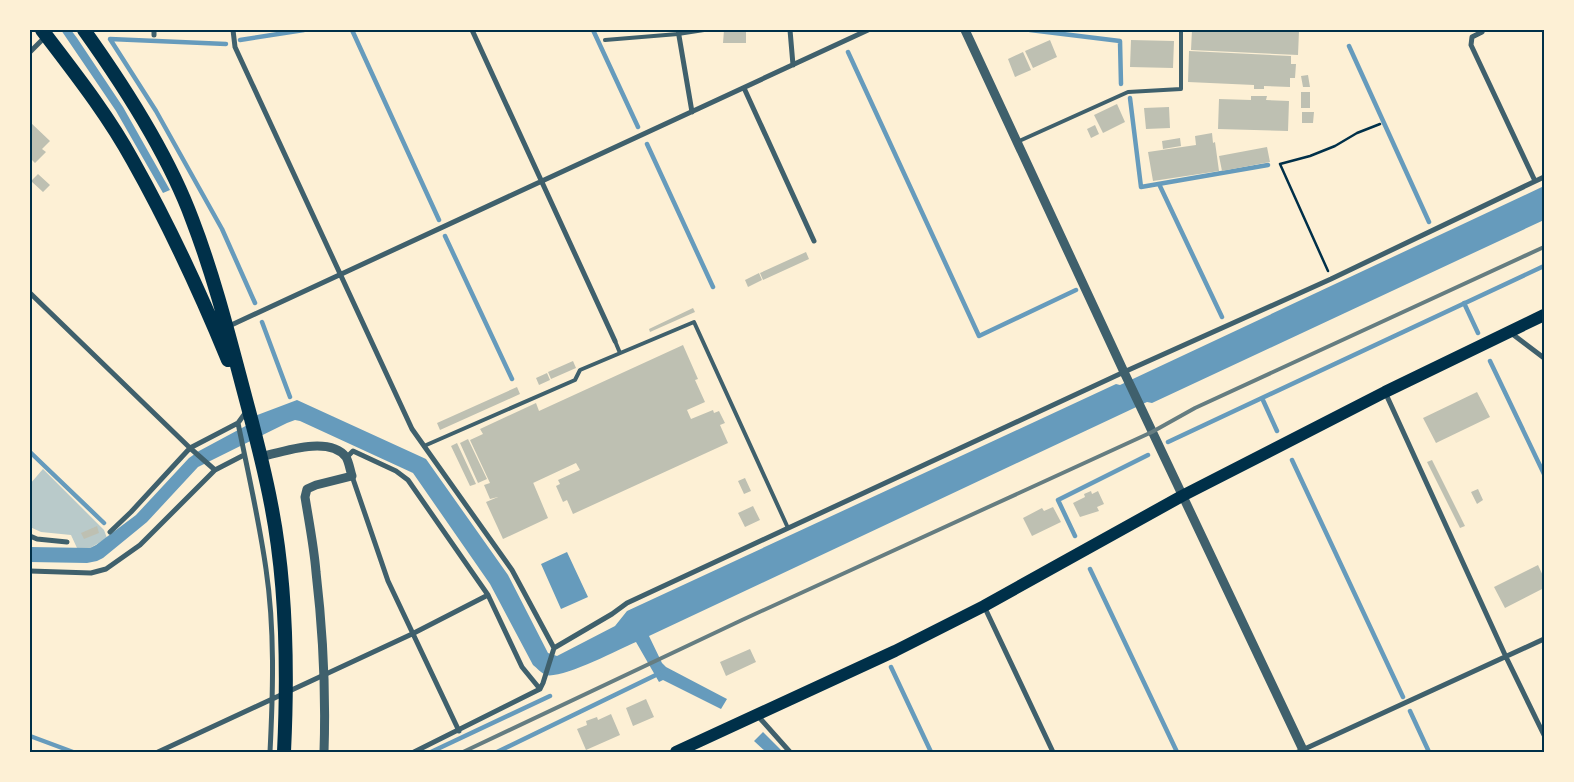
<svg xmlns="http://www.w3.org/2000/svg" width="1574" height="782" viewBox="0 0 1574 782" font-family="'DM Sans',sans-serif">
<rect width="100%" height="100%" fill="#fdf0d5"/>
<path fill="#b9caca" d="M43 469 104 530 107 538 90 548H77L71 535 41 532 30 527V484Z"/>
<path fill="#669bbc" d="M61 30H71L77 38 123 107 170 190 163 193 116 111Z
M1544 186V220L1152 403 1147 402 649 636 662 663 666 667 727 699 721 709 663 680 659 682 636 642C618 650 562 679 546 675 541 673 537 668 533 665L490 584 413 473 300 421 295 420 287 423 198 467 147 522 103 558 97 561 87 563 30 562V547L90 548 96 545 136 515 189 458 199 451 253 422 252 417 297 400 426 459 508 575 548 653 557 656 615 626 627 611 1116 384 1120 385Z
M567 552 588 597 561 609 541 564Z
M763 732 783 752H766L754 741Z"/>
<g fill="none" stroke-linecap="round" stroke-linejoin="round">
<path stroke="#669bbc" stroke-width="4.5" d="M352 30 439 220
M593 30 638 127
M1030 30 1120 41 1121 84
M240 40 304 30
M226 44 110 39 156 111 222 229 255 303
M1349 46 1429 222
M848 52 979 336 1076 290
M1130 98 1141 187 1268 165
M647 144 713 287
M1159 184 1222 317
M445 236 512 379
M1464 303 1478 333
M262 322 290 397
M1490 361 1544 474
M1262 398 1277 431
M1168 442 1544 266
M30 452 104 523
M1292 460 1403 697
M1075 536 1058 500 1148 455
M1090 569 1177 752
M891 667 931 752
M1410 711 1429 752
M30 736 73 752
M431 752 550 696
M497 752 660 673"/>
</g>
<path fill="#bec0b2" d="M724 30H746V43H723Z
M1192 30 1299 31 1298 55 1191 50Z
M1050 40 1057 57 1033 68 1025 51Z
M1131 40 1174 41 1173 68 1130 67Z
M1189 51 1291 56V64H1296L1295 78H1290V87L1264 86V89H1254V85L1188 82Z
M1023 52 1031 70 1015 77 1008 59Z
M1308 75 1310 87H1303L1301 76Z
M1301 92H1310V108H1301Z
M1251 96H1267L1266 100 1289 101 1288 131 1218 129 1219 99 1251 100Z
M1117 104 1125 122 1103 133 1094 115Z
M1169 107 1170 128 1146 129 1144 108Z
M1302 112H1314L1313 123H1302Z
M30 122 50 141 42 149 46 152 35 163 32 160 30 162Z
M1095 125 1099 134 1091 138 1087 129Z
M1212 133 1213 143 1215 142 1219 171 1153 181 1148 152 1196 145 1195 136Z
M1180 138 1181 146 1163 149 1162 141Z
M1267 147 1270 162 1222 171 1219 156Z
M38 174 50 185 43 192 31 181Z
M806 252 809 259 763 280 760 273Z
M759 273 762 280 748 287 745 280Z
M693 308 695 312 650 332 649 329Z
M683 345 698 379 695 380 705 402 687 410 691 419 713 410 714 413 719 411 725 423 720 425 728 443 573 514 567 500 563 502 556 486 560 484 558 480 580 470 576 463 533 483 532 480 548 518 503 539 486 502 498 497 490 499 484 485 490 483 470 440 483 434 480 429 536 403 539 411Z
M573 361 576 368 551 379 548 372Z
M547 373 550 380 539 385 536 378Z
M517 387 520 394 440 430 437 423Z
M1477 392 1490 417 1436 443 1423 418Z
M468 439 487 479 478 483 460 443Z
M457 443 476 484 470 486 451 446Z
M1432 460 1465 526 1460 528 1427 462Z
M745 478 751 491 744 494 738 481Z
M1478 489 1483 500 1477 504 1471 492Z
M1091 491 1092 494 1098 491 1104 504 1097 507 1099 511 1080 517 1073 503 1085 497 1084 494Z
M753 506 760 520 745 527 738 513Z
M1053 507 1061 522 1032 536 1023 518 1042 508 1044 511Z
M97 526 99 533 84 539 81 533Z
M1538 565 1544 578V588L1505 608 1494 587Z
M750 649 756 662 726 676 720 662Z
M646 699 654 717 633 726 626 708Z
M611 714 620 735 586 750 577 729 587 725 586 721 597 717 598 720Z"/>
<g fill="none" stroke-linecap="round" stroke-linejoin="round">
<path stroke="#003049" stroke-width="2.5" d="M1328 271 1280 164 1310 156 1335 146 1357 133 1380 124"/>
<path stroke="#3f606c" stroke-width="4" d="M605 40 678 34 704 30
M1017 142 1128 92 1181 89V30
M615 341 620 353
M424 446 575 380 580 370 694 322 788 528"/>
<path stroke="#3f606c" stroke-width="5" d="M154 30V35
M233 30 235 47 412 429 512 570 554 648 543 683 540 689 414 752
M472 30 615 341
M678 30 692 112
M790 30 793 65
M1480 30 1482 32 1472 37 1471 45 1535 181
M30 52 46 36
M744 88 814 241
M30 293 190 448 215 470
M227 327 868 30
M1511 333 1544 358
M1385 392 1506 657 1544 735
M238 423C248 472 259 520 266 569 275 630 273 692 270 752
M346 458 353 451 396 471 408 480 488 595
M352 476 388 581 459 731
M110 532 131 512 190 448 238 423 246 412
M30 536 37 539 67 542
M30 571 91 573 106 569 140 545 215 470 244 455
M984 606 1053 752
M554 648 612 614 627 603 1124 372 1331 279 1544 177
M757 715 790 752
M158 752 412 634 488 595 522 667 540 689
M1298 752 1544 639"/>
<path stroke="#3f606c" stroke-width="9" d="M965 30 1124 372 1304 752
M260 457C282 452 329 435 346 457 349 462 350 470 352 476L316 485 307 489 305 497C309 522 314 547 316 572 323 632 326 692 324 752"/>
<path stroke="#003049" stroke-width="12" d="M676 752 895 651 984 606 1182 496 1385 392 1544 315"/>
<path stroke="#003049" stroke-width="14" d="M42 30C74 72 108 115 133 161 169 225 200 292 228 360
M84 30C124 86 168 154 192 219 212 271 226 324 240 377 251 419 263 461 271 504 287 585 288 669 284 752"/>
<path stroke="#657d81" stroke-width="4" d="M463 752 742 620 1152 432 1195 408 1544 247"/>
</g>
<rect width="1574" height="782" fill="none" stroke="#fdf0d5" stroke-width="62"/>
<rect x="31" y="31" width="1512" height="720" fill="none" stroke="#003049" stroke-width="2"/>
</svg>
